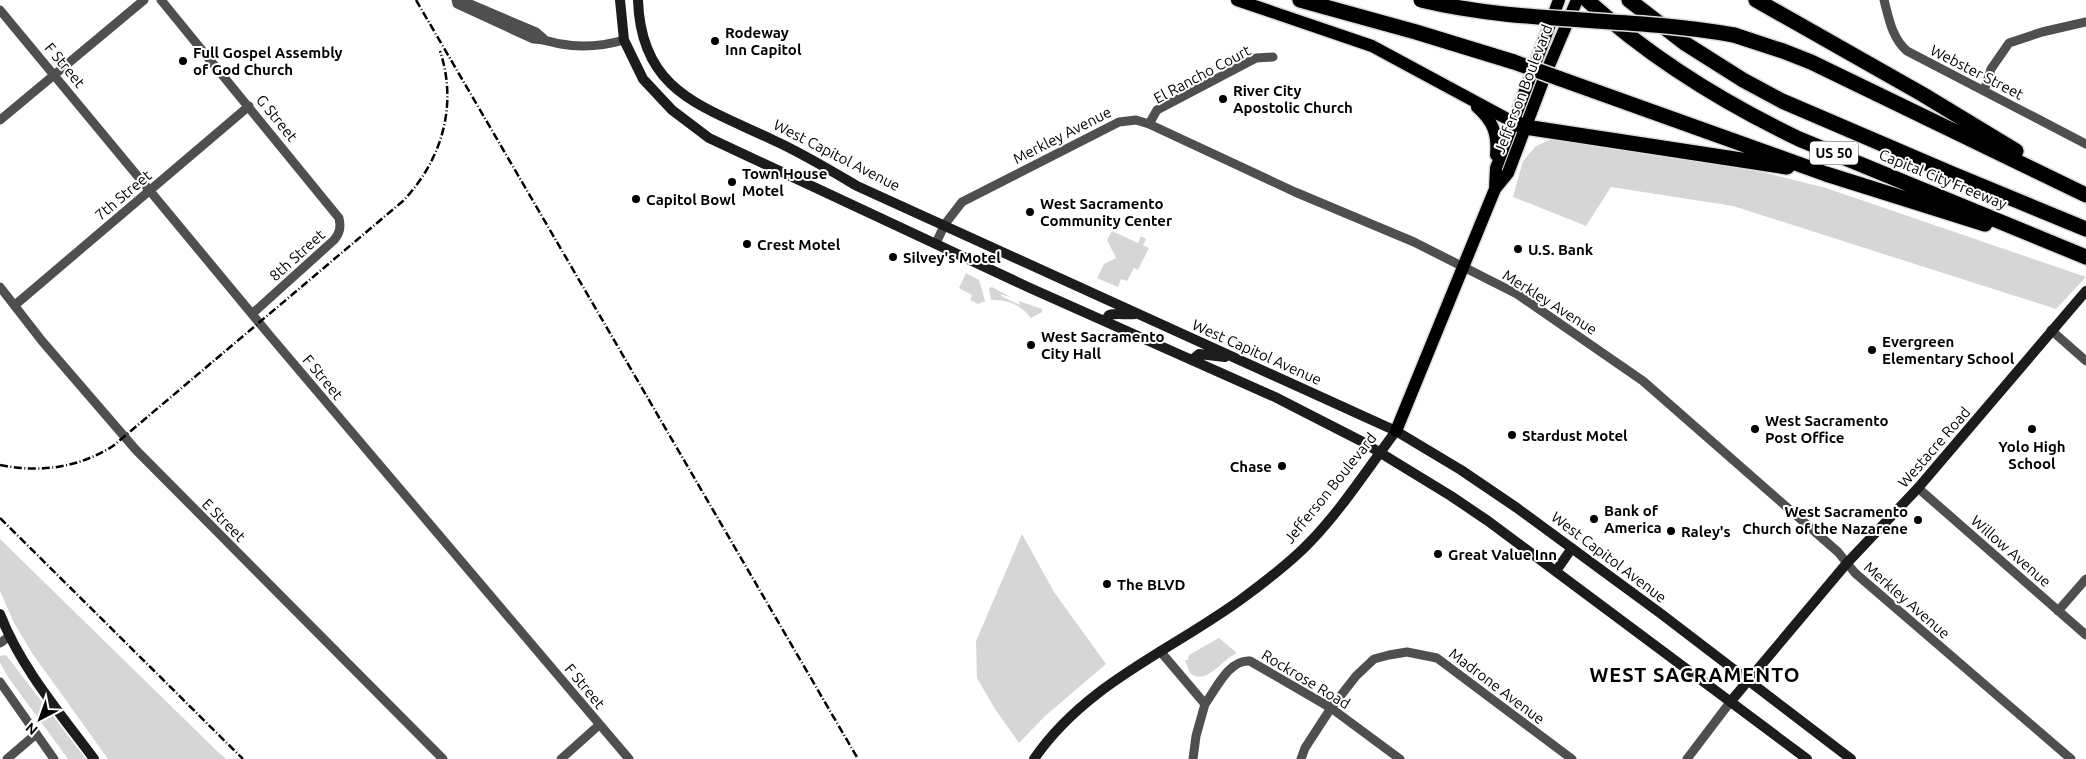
<svg xmlns="http://www.w3.org/2000/svg" width="2086" height="759" viewBox="0 0 2086 759" font-family="Ubuntu,sans-serif">
<rect width="100%" height="100%" fill="#fff"/>
<path fill="#d6d6d6" d="M1552 139 1750 169 1826 188 2086 277 2056 309 1733 206 1611 187 1586 226 1513 197 1523 161 1536 146Z
M1112 231 1138 243 1141 236 1146 239 1143 245 1149 248 1138 270 1134 268 1127 281 1121 279 1118 287 1097 278 1104 264 1116 258 1107 240Z
M966 273 979 280 985 301 978 304 970 300 972 295 959 288Z
M992 287 1012 298 1001 294V296L1020 305 1019 301 1042 309V312L1031 318C1021 305 1008 299 991 300L989 288Z
M1022 534 1054 592 1106 664 1045 716 1019 743 995 709 977 678 976 641Z
M0 539 218 752 226 759H108L32 653 14 623 0 591Z
M1219 638 1237 653C1220 660 1208 686 1190 673L1185 660H1188L1189 655Z
M6 655 86 759H68L8 677 0 663V656Z"/>
<g fill="none" stroke-linecap="round" stroke-linejoin="round">
<g stroke="#dbdbdb" stroke-width="15">
<path id="primary" d="M1237 0 1372 46 1513 122
M1477 107C1493 121 1498 134 1496 155
M1495 189 1496 168 1559 0
M1396 431 1495 189 1508 173 1548 68 1577 0"/>
</g>
<g stroke="#dbdbdb" stroke-width="18">
<path id="highway" d="M1300 0 1416 32 1514 62
M1587 0C1650 58 1722 102 1799 139L2086 257
M1629 0 1686 44 1743 80 1782 101 1950 173 2086 229
M1756 0 1922 94 2016 151
M1734 35 1783 51 1811 62 2086 195
M1558 78 1826 174 1985 224
M1513 122 1525 127 1787 167"/>
</g>
<path stroke="#4f4f4f" stroke-width="9" d="M161 0 339 218C341 227 340 233 334 240L252 314
M456 0 457 4 533 39C543 39 551 42 561 44 582 48 603 46 624 40
M461 0 536 32 544 39
M1884 0C1889 19 1892 38 1907 51L2086 144
M0 10 271 337 629 759
M1984 91 1991 69 2009 43 2042 32 2086 22
M0 120 144 0
M1149 124 1157 110 1256 58 1273 57
M936 243 945 224 962 202 1119 122 1136 120 1149 124 1295 192 1414 242 1517 294 1643 381 1838 552 1855 573 2071 759
M0 287 42 341 136 450 443 759
M15 305 249 106
M2051 330 2086 361
M1918 488 2086 635
M2058 611 2086 579
M0 643 10 636
M1160 651 1205 704 1196 736 1193 759
M0 682 54 759
M1205 704C1216 689 1229 659 1250 661L1331 708 1400 759
M7 759 35 735
M561 759 599 725
M1301 759 1305 748 1331 708 1356 676 1374 659 1389 655 1407 652 1437 658 1572 759
M1687 759 1731 701"/>
<path stroke="#1c1c1c" stroke-width="10" d="M620 0 624 40 643 79 672 110 709 138 1030 288 1275 397 1361 441 1451 496 1488 521 1807 759
M638 0C641 92 702 106 773 140 802 153 830 170 857 186L1396 431 1461 470 1517 508 1660 613 1851 759
M1105 321 1109 315C1117 313 1126 315 1135 314
M1193 359 1199 354 1225 357
M1556 571 1572 548
M0 614C21 668 60 713 94 759
M1731 701 1847 563 1918 488 2086 291
M1034 759C1086 683 1171 651 1243 598 1266 581 1290 563 1310 542 1342 509 1368 468 1396 431"/>
<use href="#primary" stroke="#000" stroke-width="12"/>
<use href="#highway" stroke="#000" stroke-width="15"/>
<path stroke="#000" stroke-width="2.5" stroke-dasharray="8 2.5 1 2.5" stroke-linecap="butt" d="M416 0 858 759
M0 465C40 473 78 468 113 446L403 201C442 160 458 105 440 51
M0 518 243 759"/>
<g stroke="#dbdbdb" stroke-width="18" stroke-linecap="butt">
<path id="highway-bridge" d="M1421 0C1524 25 1631 16 1734 35
M1514 62 1558 78"/>
</g>
<use href="#highway-bridge" stroke="#000" stroke-width="15"/>
</g>
<g fill="#000" stroke="#fff" stroke-width="2">
<circle cx="715" cy="41" r="5"/>
<circle cx="183" cy="61" r="5"/>
<circle cx="1223" cy="99" r="5"/>
<circle cx="732" cy="182" r="5"/>
<circle cx="636" cy="199" r="5"/>
<circle cx="1030" cy="212" r="5"/>
<circle cx="747" cy="244" r="5"/>
<circle cx="1518" cy="249" r="5"/>
<circle cx="893" cy="257" r="5"/>
<circle cx="1031" cy="345" r="5"/>
<circle cx="1872" cy="350" r="5"/>
<circle cx="1755" cy="429" r="5"/>
<circle cx="2032" cy="429" r="5"/>
<circle cx="1512" cy="435" r="5"/>
<circle cx="1282" cy="466" r="5"/>
<circle cx="1594" cy="519" r="5"/>
<circle cx="1918" cy="520" r="5"/>
<circle cx="1671" cy="531" r="5"/>
<circle cx="1438" cy="554" r="5"/>
<circle cx="1107" cy="584" r="5"/>
</g>
<g text-anchor="middle" dominant-baseline="central" stroke-width="4" stroke-linejoin="round" paint-order="stroke">
<rect fill="#fff" stroke="#4c4c4c" stroke-width="1" x="1810" y="141.5" width="48" height="23" rx="4"/>
<g font-size="14" font-weight="bold" fill="#000">
<text x="1834" y="153">US 50</text>
</g>
<g font-size="15" font-weight="bold" fill="#000" stroke="#fff" text-anchor="start">
<text x="725" y="32">Rodeway<tspan x="725" dy="17">Inn Capitol</tspan></text>
<text x="193" y="52">Full Gospel Assembly<tspan x="193" dy="17">of God Church</tspan></text>
<text x="1233" y="90">River City<tspan x="1233" dy="17">Apostolic Church</tspan></text>
<text x="742" y="173">Town House<tspan x="742" dy="17">Motel</tspan></text>
<text x="646" y="199">Capitol Bowl</text>
<text x="1040" y="203">West Sacramento<tspan x="1040" dy="17">Community Center</tspan></text>
<text x="757" y="244">Crest Motel</text>
<text x="1528" y="249">U.S. Bank</text>
<text x="903" y="257">Silvey's Motel</text>
<text x="1041" y="336">West Sacramento<tspan x="1041" dy="17">City Hall</tspan></text>
<text x="1882" y="341">Evergreen<tspan x="1882" dy="17">Elementary School</tspan></text>
<text x="1765" y="420">West Sacramento<tspan x="1765" dy="17">Post Office</tspan></text>
<text x="1522" y="435">Stardust Motel</text>
<text x="2032" y="446" text-anchor="middle">Yolo High<tspan x="2032" dy="17">School</tspan></text>
<text x="1272" y="466" text-anchor="end">Chase</text>
<text x="1604" y="510">Bank of<tspan x="1604" dy="17">America</tspan></text>
<text x="1908" y="511" text-anchor="end">West Sacramento<tspan x="1908" dy="17">Church of the Nazarene</tspan></text>
<text x="1681" y="531">Raley's</text>
<text x="1448" y="554">Great Value Inn</text>
<text x="1117" y="584">The BLVD</text>
</g>
<g font-size="15" fill="#000" stroke="#fff">
<text transform="translate(65 65) rotate(50)">F Street</text>
<text transform="translate(1977 72) rotate(27)">Webster Street</text>
<text transform="translate(1202 74) rotate(-28)">El Rancho Court</text>
<text transform="translate(1523 89) rotate(-69)">Jefferson Boulevard</text>
<text transform="translate(277 118) rotate(51)">G Street</text>
<text transform="translate(1062 135) rotate(-27)">Merkley Avenue</text>
<text transform="translate(837 155) rotate(27)">West Capitol Avenue</text>
<text transform="translate(1943 179) rotate(22)">Capital City Freeway</text>
<text transform="translate(123 195) rotate(-40)">7th Street</text>
<text transform="translate(297 255) rotate(-42)">8th Street</text>
<text transform="translate(1550 302) rotate(32)">Merkley Avenue</text>
<text transform="translate(1257 352) rotate(24)">West Capitol Avenue</text>
<text transform="translate(323 377) rotate(50)">F Street</text>
<text transform="translate(1934 447) rotate(-49)">Westacre Road</text>
<text transform="translate(1330 488) rotate(-51)">Jefferson Boulevard</text>
<text transform="translate(224 520) rotate(45)">E Street</text>
<text transform="translate(2011 551) rotate(41)">Willow Avenue</text>
<text transform="translate(1609 557) rotate(37)">West Capitol Avenue</text>
<text transform="translate(1907 600) rotate(41)">Merkley Avenue</text>
<text transform="translate(1306 679) rotate(31)">Rockrose Road</text>
<text transform="translate(585 686) rotate(50)">F Street</text>
<text transform="translate(1497 686) rotate(37)">Madrone Avenue</text>
</g>
<g font-size="20" font-weight="bold" letter-spacing="1" fill="#000" stroke="#fff">
<text x="1695" y="674">WEST SACRAMENTO</text>
</g>
</g>
<g transform="translate(40 719) rotate(221)" stroke="#ffffff" stroke-width="4" paint-order="stroke">
<path d="M0-4L9 19L0 12L-9 19Z" fill="#000000"/>
<text y="-8" font-size="14" font-weight="bold" text-anchor="middle" fill="#000000">N</text>
</g>
</svg>
